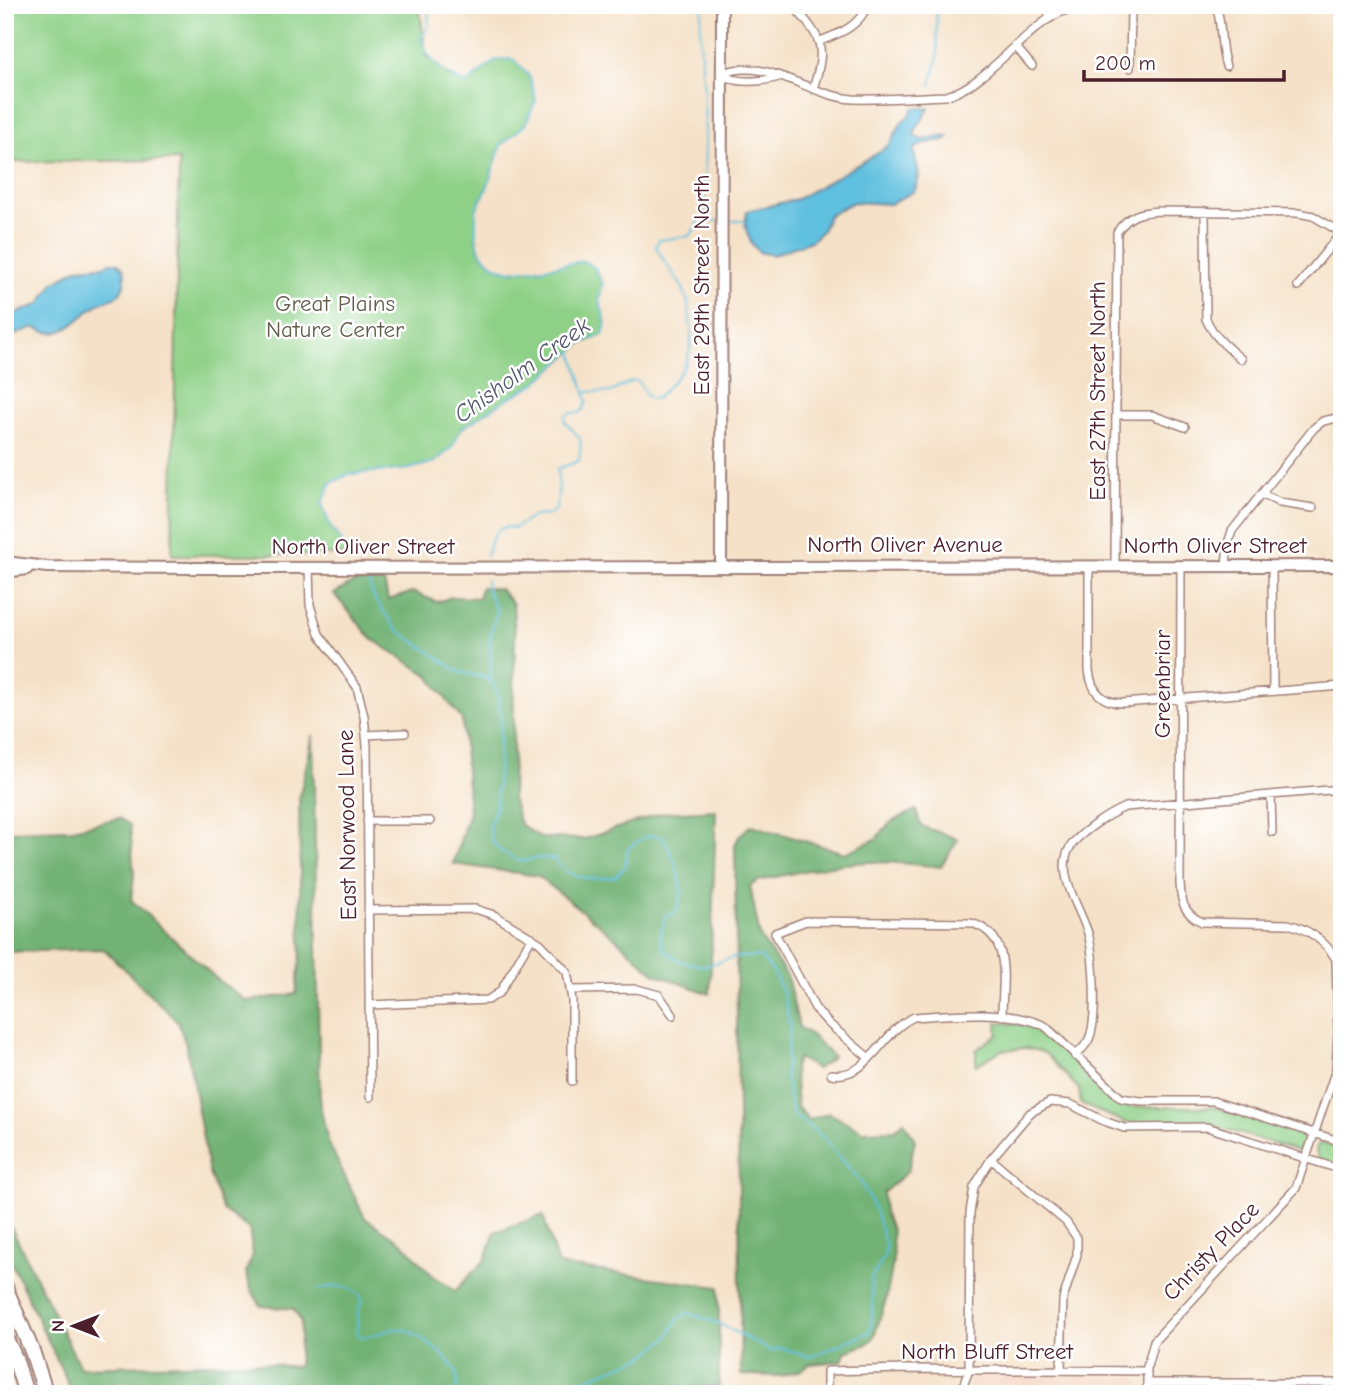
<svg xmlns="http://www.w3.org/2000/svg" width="1347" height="1399" viewBox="0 0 1347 1399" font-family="'Comic Neue',sans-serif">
<rect width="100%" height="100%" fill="#fff"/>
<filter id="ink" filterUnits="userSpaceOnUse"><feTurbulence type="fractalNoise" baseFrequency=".0143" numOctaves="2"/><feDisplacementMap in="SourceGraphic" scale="14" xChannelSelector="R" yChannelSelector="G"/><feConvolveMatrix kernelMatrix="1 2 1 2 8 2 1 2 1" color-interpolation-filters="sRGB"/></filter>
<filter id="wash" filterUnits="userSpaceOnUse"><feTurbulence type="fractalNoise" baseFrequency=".00686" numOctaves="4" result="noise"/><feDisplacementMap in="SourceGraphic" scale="28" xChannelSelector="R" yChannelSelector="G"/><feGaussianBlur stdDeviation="1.57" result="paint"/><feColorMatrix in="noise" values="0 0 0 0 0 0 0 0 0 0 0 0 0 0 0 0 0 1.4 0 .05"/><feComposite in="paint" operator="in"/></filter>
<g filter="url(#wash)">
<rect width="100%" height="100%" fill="#f5e1c7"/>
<path fill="#f4d3c0" d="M975 1376 1134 1377 1140 1382 1141 1394H965L970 1380Z"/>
<path fill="#8ed087" stroke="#6c7859" stroke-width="2" d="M5 5H419L426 55 448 75 466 84 496 60 513 59 529 76 536 100 525 125 501 145 487 188 476 210V236L480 252 495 266 510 271 544 268 584 261 595 268 603 284 599 300 606 323 603 335 581 344 536 383 505 400 461 429 452 447 435 462 409 469 349 474 331 483 322 503 330 526 352 555H172L179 160 5 162Z
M997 1022 1028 1026 1049 1037 1111 1100 1129 1107H1213L1301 1134 1306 1145 1303 1150 1298 1151 1208 1124 1126 1123 1081 1104 1079 1089 1045 1053 1028 1048 1002 1050 976 1065V1050L998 1034Z
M1323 1143 1342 1148V1167L1318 1160 1316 1150 1318 1144Z"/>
<path fill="#72b274" stroke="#5e6850" stroke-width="2" d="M384 581 388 600 413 592 437 602 452 597 478 598 481 587 500 589 513 604 515 638 512 798 520 824 541 838 585 839 662 813 716 810 710 994 655 974 612 935 538 876 453 864 469 812 462 720 428 675 372 639 334 594 354 582Z
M313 735 320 1105 328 1142 365 1218 403 1243 431 1274 455 1291 485 1260 495 1232 543 1215 558 1265 719 1287V1387L643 1388 628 1394H301L271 1388 168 1382 115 1383 95 1394H73L5 1249V1215L80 1367 251 1362 298 1367 301 1322 294 1309 261 1306 251 1289 246 1272 253 1254 249 1229 223 1210 209 1173 187 1048 178 1022 104 949 5 952V831L73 829 119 818 130 825 134 876 131 900 219 981 247 1001 296 994 301 953 299 799Z
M916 810 921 826 958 839 941 867C912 864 883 860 854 863 821 866 789 874 758 881L750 886 760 937 787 976 799 1027 810 1034 833 1057 817 1069 798 1058 794 1067 797 1107 809 1120 829 1113 863 1131 895 1130 904 1121 915 1140 908 1171 883 1193 884 1212 892 1232 893 1262 886 1300 873 1339 865 1345 845 1352 842 1361 810 1364 801 1370 782 1376 741 1375 735 845 740 835 752 825 845 853 876 839 891 822Z"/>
<path fill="#61c0df" stroke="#567085" stroke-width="2" d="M914 108H929C925 119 916 124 914 136L922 140 939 136 948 137 945 141H934L914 148C914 166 924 171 914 191L891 204 853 202 829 215 822 231 811 241 772 255 759 252 751 243 745 226 747 211 797 199 878 153 890 144 902 122 908 117Z
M110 263H118L124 269C125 276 126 284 121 291 116 300 106 299 97 305 76 319 63 344 34 327L5 339V318L40 304 54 283 78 268 104 266Z"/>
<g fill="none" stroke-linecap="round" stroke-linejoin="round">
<path stroke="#61c0df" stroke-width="2" d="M703 5C697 37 703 65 704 97 706 135 704 174 704 212L709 220
M931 86 938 55 936 5
M726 221H745
M586 392H611L632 381H638L648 398 656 399C683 371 695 361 690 319 689 309 688 296 682 287 673 273 663 261 656 246L659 240 690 236 699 222 717 221
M486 556C491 540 494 523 515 528L534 516 549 515 556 509 559 488 557 469 579 461C583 436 581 439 565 422V416L570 413H580L585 407 587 400 573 354
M353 557 330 526 322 503 331 483 349 474 409 469 435 462 452 447 461 429 505 400 536 383 581 343 603 335 606 323 599 300 603 284 595 268 584 261 544 268 510 271 495 266 480 252 476 236V210L487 188 501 145 525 125 536 100 529 76 513 59 496 60 466 84C444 73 429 63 421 39L428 26 429 5
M367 579 374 598 396 629 459 672 482 677 491 681 497 692 501 720 496 806 489 827 492 841 499 850 520 862 537 858 554 859C569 881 591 880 615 877L625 867 628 848 646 836 663 837 676 864 682 891 676 913 666 915 660 936 664 950 681 962 705 966 736 957H761L774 973 784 996 790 1025 785 1076 793 1115 823 1137 860 1181 875 1210 886 1247 883 1259 871 1279 873 1304 870 1332 810 1357 781 1348 771 1351 718 1323 687 1313 678 1319 667 1338 645 1356 581 1381 580 1394
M486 580 487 589 497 611 490 636 491 680
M317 1289C335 1286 353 1281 363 1301L358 1309 357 1333 363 1338C375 1335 389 1328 401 1329 415 1330 451 1360 456 1372 459 1380 458 1386 455 1394"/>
</g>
</g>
<g filter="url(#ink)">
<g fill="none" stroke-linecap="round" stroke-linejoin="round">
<g stroke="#a08079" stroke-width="10">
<path id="street" d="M793 5C822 40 827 44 813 89
M1044 5 1051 18
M1216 5C1223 26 1219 45 1226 66
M820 41C841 33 858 27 868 5
M1015 46 1032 66
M1130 68 1131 7
M721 74C766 55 808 96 853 99 883 100 915 97 946 96 984 87 1022 31 1059 13 1089 0 1125 12 1156 5
M721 74C738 85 760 82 779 77
M1205 211 1206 319C1214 337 1227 347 1241 359
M1298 286 1341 233
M1116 415H1152L1185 427
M1262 494 1280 503 1313 508
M1089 566V670C1091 690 1101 703 1123 703L1342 686
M1115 566 1117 232C1129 214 1141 212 1161 211L1298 213 1313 216 1342 233
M1226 566 1228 543 1232 531 1314 428 1323 421 1342 417
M1272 566 1273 691
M309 567 310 605 319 634 357 687 364 716 367 745 370 1097
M366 735 405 733
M1271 795 1272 832
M367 821H430
M368 910 475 909 494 915 540 943 567 972 572 1000V1081
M571 990 637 989 659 995 673 1015
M369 1005 488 1000 500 992 532 937
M1075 1056C1080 1051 1086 1046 1089 1039 1098 1020 1094 959 1089 937 1083 911 1055 877 1069 849 1077 834 1109 814 1125 807L1342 789
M869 1058 828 1023 815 1008 775 933 806 921 971 923C1013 935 1002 980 1002 1016
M831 1074C870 1080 881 1031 914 1017 953 1014 1009 1009 1045 1026L1121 1098 1141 1101H1213L1342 1142
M991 1159 1066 1222 1077 1238V1255L1063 1299 1061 1370
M1147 1383H1342
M827 1394V1371L906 1369 1147 1371
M960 1394 969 1370 970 1213 974 1187 991 1159 1030 1113 1050 1102 1070 1104 1104 1121 1124 1128 1207 1127 1342 1170
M1147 1394V1367L1154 1341 1296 1188 1336 1069 1338 1032 1336 959C1325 941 1308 929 1288 924L1202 922C1184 914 1181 902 1180 884L1181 566"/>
</g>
<g stroke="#a08079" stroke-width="14">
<path id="secondary" d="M5 562 47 567 194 568 1342 566
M721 565 722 5
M5 572 27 569"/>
</g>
<g stroke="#a08079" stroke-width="18">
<path id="highway" d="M5 1287 32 1351 46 1394
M5 1337 15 1358 26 1394"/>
</g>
<use href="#street" stroke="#fff" stroke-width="7"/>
<use href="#secondary" stroke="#fff" stroke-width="10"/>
<use href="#highway" stroke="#fff" stroke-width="14"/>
</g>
</g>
<g text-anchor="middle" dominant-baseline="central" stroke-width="5" stroke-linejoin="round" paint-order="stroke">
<g font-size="23" fill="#4a1f2b" stroke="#fff">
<text transform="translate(701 285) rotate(-90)">East 29th Street North</text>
<text transform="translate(1097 391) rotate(-90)">East 27th Street North</text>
<text x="905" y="544">North Oliver Avenue</text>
<text x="1215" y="545">North Oliver Street</text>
<text x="363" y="546">North Oliver Street</text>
<text transform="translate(1162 684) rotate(-90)">Greenbriar</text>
<text transform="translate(347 825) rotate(-91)">East Norwood Lane</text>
<text transform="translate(1211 1251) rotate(-46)">Christy Place</text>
<text x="987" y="1351">North Bluff Street</text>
</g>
<g font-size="23" fill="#625d4b" stroke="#fff">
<text x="335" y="303">Great Plains<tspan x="335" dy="26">Nature Center</tspan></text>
</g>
<g font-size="24" font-style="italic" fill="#52576a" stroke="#fff">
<text transform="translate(522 370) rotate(-36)">Chisholm Creek</text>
</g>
</g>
<rect width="1347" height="1399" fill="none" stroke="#fff" stroke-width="28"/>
<g transform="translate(74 1326) rotate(270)" stroke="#ffffff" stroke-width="5" paint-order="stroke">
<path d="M0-5L12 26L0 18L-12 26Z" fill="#4a1f2b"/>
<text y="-10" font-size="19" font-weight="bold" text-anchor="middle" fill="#4a1f2b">N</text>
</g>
<path d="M1084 70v10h200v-10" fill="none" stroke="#4a1f2b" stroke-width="3.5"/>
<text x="1095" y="70" font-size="21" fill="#4a1f2b" stroke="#ffffff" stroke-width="5" paint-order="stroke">200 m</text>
</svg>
